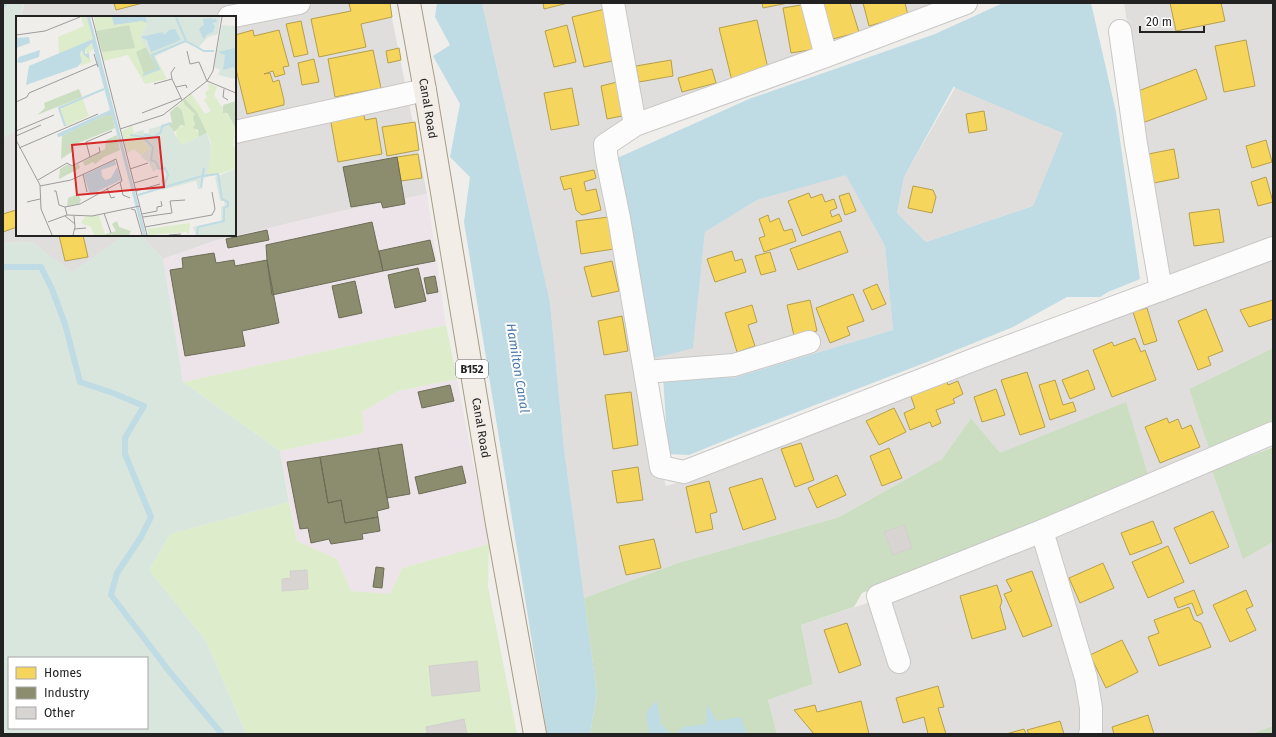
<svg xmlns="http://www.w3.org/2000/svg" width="1276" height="737" viewBox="0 0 1276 737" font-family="'Fira Sans',sans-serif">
<rect width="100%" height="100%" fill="#f0eeeb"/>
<path fill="#dfdedc" d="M24 3H389L427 194 337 212 214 241 163 259 141 235H235V17H21Z
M482 3H943L594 140 636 363 693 347 705 232 757 200 846 174 885 246 893 330 733 378 635 376 666 486 707 474 1176 293 1273 258V348L1189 389 1209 449 1148 475 1022 445 1000 454 971 418 942 459 839 517 678 563 584 598 564 448 550 302Z
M1124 3H1273V238L1168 275Z
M955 88 1064 132 1033 206 926 242 897 213 904 177Z
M17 130V235H125L72 273 32 242 3 243V138Z
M1212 471 1243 558 1273 542V726L1250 734H777L768 700 813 684 801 625 961 572Z"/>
<path fill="#ede4e9" d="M427 194 446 325 183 382 163 259 214 241 337 212Z
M457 379 489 544 402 568 390 595 351 591 337 559 297 541 280 451 364 433 362 412 398 391Z"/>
<path fill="#ddeccb" d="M446 325 457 379 398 391 362 412 364 433 280 451 183 382Z
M289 502 297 541 337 559 351 591 390 594 402 568 489 544 488 586 517 734H246L206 641 149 570 170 534Z"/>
<path fill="#cbdec1" d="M1273 348V423L1209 449 1189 389Z
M1126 402 1148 475 1058 514 862 593 854 607 801 625 813 684 768 700 777 734H590L597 694 584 598 678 563 839 517 942 459 971 418 1000 453Z
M1273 447V542L1243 559 1212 471Z
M1273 726V734H1250Z"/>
<path fill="#d9e6de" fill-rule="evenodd" d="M3 3H23L21 17H17V41L15 51 17 67V130L3 138Z
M125 235H141L163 259 183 382 280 451 289 502 170 534 149 570 206 641 246 734H3V243L32 242 72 272ZM9 658H147V728H9Z"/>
<path fill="#bfdbe3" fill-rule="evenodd" d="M437 3H482L550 302 564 448 597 694 590 734H547L464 222 470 177 450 157 460 104 433 56 450 45 435 17Z
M1003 3H1091L1116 112 1140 279 1108 292 1100 297H1067L1013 327 927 362 753 429 689 455 668 454 663 376 733 378 893 330 885 246 846 175 757 200 705 232 693 348 651 359 615 159 749 99 935 34ZM954 86 955 88 1063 133 1033 206 926 242 897 213 904 177Z
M657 701 661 724 671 734 649 733C646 718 643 711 657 701Z
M707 704 717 721 741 717 747 734H675L683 727 706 724Z"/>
<path fill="#f6d55c" stroke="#b69f4b" d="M114 3H143L116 10Z
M352 3H390L392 17 361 24 366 47 319 57 311 19 351 11 349 4Z
M543 3H568L544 9Z
M762 3H788L763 8Z
M820 3H850L859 32 829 40Z
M863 3H905L908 15 869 26Z
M1170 3H1221L1225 21 1176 31Z
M807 4 815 49 791 53 783 8Z
M605 9 617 60 584 67 572 17Z
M757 20 769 73 732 81 719 28Z
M301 21 308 54 294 57 286 24Z
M567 25 576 62 554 67 545 31Z
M253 30 254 36 279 30 289 66 283 67 285 74 275 77 273 71 264 74 270 73 273 82 279 80 284 100V105L247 114 235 65V35Z
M1246 40 1255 86 1224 92 1215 46Z
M399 48 401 60 388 63 386 51Z
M373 50 381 88 335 97 328 59Z
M314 59 319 82 302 85 298 63Z
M671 60 673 76 639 82 636 66Z
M712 69 716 83 682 92 678 78Z
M1196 69 1207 99 1145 122 1133 93Z
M621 81 627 115 607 119 601 86Z
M572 88 579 125 551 130 544 93Z
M363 111 365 120 376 118 382 154 338 162 330 117Z
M984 111 987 130 969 133 966 114Z
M415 122 419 150 387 156 382 127Z
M1266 140 1272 162 1252 168 1246 146Z
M1174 149 1179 178 1154 183 1148 154Z
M418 154 422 178 401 181 397 157Z
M594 170 596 178 584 182 586 191 596 189 601 210 582 215 576 210 571 188 564 190 560 177Z
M1266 177 1273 202 1258 206 1251 182Z
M913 186 933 190 936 197 932 213 908 208Z
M809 193 811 198 822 194 825 202 834 199 837 208 830 211 832 217 839 214 842 221 802 236 788 201Z
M849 193 856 211 845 215 839 196Z
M1219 209 1224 242 1194 246 1189 213Z
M16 210 17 227 3 232V214Z
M768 215 770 222 779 218 784 231 792 229 796 241 764 252 759 238 765 236 759 219Z
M609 217 614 249 581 254 576 221Z
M840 231 848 252 798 270 790 249Z
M59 235H83L88 257 65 261Z
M732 251 735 261 742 259 746 272 715 282 707 259Z
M770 252 776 271 761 275 755 256Z
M612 261 619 291 592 297 584 267Z
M877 284 886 304 872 310 863 290Z
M853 294 864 321 847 327 850 335 830 343 816 308Z
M810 300 817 331 794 336 787 305Z
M1273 300V319L1249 327 1240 310Z
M752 305 757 322 748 325 755 346 737 352 725 313Z
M1147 308 1157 341 1144 345 1133 312Z
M1206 309 1223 351 1208 357 1211 365 1198 370 1178 321Z
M622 316 628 351 604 355 598 321Z
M1135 338 1141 352 1145 350 1156 380 1112 397 1093 350 1112 342 1114 346Z
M1088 370 1095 389 1070 399 1062 380Z
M1027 372 1045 427 1020 435 1001 380Z
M946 379 948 385 958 381 963 394 953 399 955 403 936 410 941 423 932 427 930 422 910 430 904 413 915 408 910 394Z
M1055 380 1063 405 1073 402 1076 411 1050 420 1039 385Z
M996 389 1005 415 982 422 974 397Z
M631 392 638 445 613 449 605 395Z
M894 408 906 432 879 445 866 421Z
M1167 418 1169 423 1178 419 1182 429 1191 425 1200 447 1160 463 1145 427Z
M801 443 814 480 795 487 781 449Z
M889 448 902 478 882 486 870 456Z
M638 467 643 500 617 503 612 471Z
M837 475 846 495 817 508 808 488Z
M762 478 776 519 743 530 729 488Z
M709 481 717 512 710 514 713 529 696 533 686 487Z
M1213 511 1229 547 1190 564 1174 528Z
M1153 521 1162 543 1130 555 1121 533Z
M654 539 661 568 626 575 619 546Z
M1168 546 1184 582 1148 598 1132 562Z
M1103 563 1114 588 1080 603 1069 578Z
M1032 571 1052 626 1023 637 1015 618 1004 594 1012 591 1006 580Z
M997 585 1002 601 1000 607 1006 629 972 639 960 596Z
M1194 590 1203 613 1197 616 1192 603 1178 608 1174 598Z
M1246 590 1253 606 1246 609 1256 630 1230 642 1213 605Z
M1189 607 1194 620 1201 623 1211 647 1159 666 1148 637 1159 633 1154 620Z
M847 623 861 665 839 673 824 630Z
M1122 640 1138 672 1106 688 1090 655Z
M938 686 944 707 938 708 946 734H928L924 717 903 723 896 698Z
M861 701 869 734H814L794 710 815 705 817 712Z
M1148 715 1154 734H1114L1112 727Z
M1060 721 1064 734H1029L1027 730Z
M1024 729 1026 734H1006Z"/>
<path fill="#8c8c6e" stroke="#6c6c57" d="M397 157 405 204 383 208 381 202 351 207 343 167Z
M372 222 383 271 272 295 267 260 266 245Z
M267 230 269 240 228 248 226 239Z
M430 240 435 261 383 271 379 251Z
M214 253 216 263 234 260 235 266 267 260 279 323 242 331 245 346 185 356 170 270 183 268 182 258Z
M418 268 426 301 395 308 388 275Z
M435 276 438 292 427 294 424 278Z
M355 281 362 313 339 318 332 286Z
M450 385 454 401 422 408 418 392Z
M402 444 410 494 387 498 378 448Z
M378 448 389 508 377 511 378 517 345 523 341 500 328 503 320 457Z
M320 457 328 503 341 500 345 523 378 517 380 531 362 534 363 539 331 544 329 539 311 543 308 528 300 529 287 462Z
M462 466 466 483 419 494 415 477Z
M376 567 384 568 382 588 373 587Z"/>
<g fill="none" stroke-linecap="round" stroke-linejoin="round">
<path stroke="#bfdbe3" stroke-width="6" d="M3 5 4 3
M3 267H41L52 289 65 324 80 382 113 393 144 406 125 438V454L151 517 141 537 117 573 111 595 169 671 222 734"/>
</g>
<path fill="#d7d4d2" stroke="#d3d0cc" d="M904 525 912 548 893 555 884 532Z
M307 570 308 589 282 591V579L291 578 290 571Z
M477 661 480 691 432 696 429 666Z
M464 719 467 734H427L426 727Z"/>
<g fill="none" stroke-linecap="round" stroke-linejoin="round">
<g stroke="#c9c8c7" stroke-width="24">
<path id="minor" d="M613 3 635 125
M812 3 826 56
M966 3 826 56 635 125 605 145 607 160 619 218 661 467 684 472 978 358 1273 248
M229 17 299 3
M1120 31 1136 144 1161 290
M235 132 425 90
M645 372 734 365 809 342
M1042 531 1086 678 1091 708V732L1090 734
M899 662 878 596 1042 531 1273 433"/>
</g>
<g stroke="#a79c86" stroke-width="24">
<g id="major">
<path id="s1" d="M409 3 425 90 497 524 535 734"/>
</g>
</g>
<use href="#minor" stroke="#fdfcfc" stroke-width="22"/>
<use href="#major" stroke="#f3ede7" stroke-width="22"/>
</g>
<g text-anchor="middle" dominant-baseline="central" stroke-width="4" stroke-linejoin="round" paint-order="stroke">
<rect fill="#fff" stroke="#646464" stroke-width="1" x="456" y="360" width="32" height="18" rx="3"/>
<g font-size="11" font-weight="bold" fill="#222">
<text x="472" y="369">B152</text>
</g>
<g font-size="12" fill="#222" stroke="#fff">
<text stroke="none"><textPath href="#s1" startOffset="107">Canal Road</textPath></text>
<text stroke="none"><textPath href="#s1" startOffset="431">Canal Road</textPath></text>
</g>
<g font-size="13" font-style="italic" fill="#4a7aab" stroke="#fff">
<text transform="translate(518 368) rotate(81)">Hamilton Canal</text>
</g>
</g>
<g transform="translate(16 16)">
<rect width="220" height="220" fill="#f0eeeb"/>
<path d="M65 1H71L77 23 43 38 42 21 68 10ZM78 1H96L99 9 126 4 131 7 124 21 130 31 120 36 128 57 142 53 136 42 139 40 151 63 129 68 112 39 87 45 86 36 115 22 113 9 80 15ZM76 27 78 32 73 37 75 46 64 50 66 46 64 38 68 34V38L73 43 69 33ZM192 67 201 71 198 79 219 111 217 130 220 131V153L191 161 195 126 181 96 169 83 175 77 189 98 195 95 188 84 191 82 189 77 193 73ZM66 81 73 100 49 111 42 91ZM167 84 179 98V113L183 118V121L166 129 162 126 160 116 161 112 168 110 161 90ZM116 110 118 117 125 121 134 133 133 136 125 139 118 133 111 137 106 115ZM83 199 89 219H78L75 211 65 207 69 201ZM174 207 173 218 170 216 133 219 131 213Z" fill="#ddeccb"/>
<path d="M113 9 119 32 86 36 80 15ZM130 31 142 53 128 58 120 36ZM63 73 66 81 21 99 29 92 28 87ZM169 83 181 96 191 117 183 121 182 114 177 112 179 108 177 101 179 98 169 89 167 84ZM220 85V110L219 111 211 97H207V89ZM161 90 166 95 169 110 165 109 158 116 152 108 156 107 154 96ZM96 98 99 112 55 130 57 135 45 143 46 120 87 100ZM101 119 104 134 88 141 79 148 77 146 69 150 67 146 89 133 90 124ZM52 148 56 151 63 148 64 152 43 163 44 153ZM62 178 65 184 63 188 51 190 52 182ZM101 205 103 211 115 215 113 219H87L100 215 96 208Z" fill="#cbdec1"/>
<path d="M130 1H204L202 18 192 21 182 32 168 26 136 42 124 21 131 8ZM206 9 220 10V71L219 63 202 59 204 54 198 51ZM152 108 166 129 191 117 195 131 191 161 187 162 186 173H182L180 165 146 174 145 163 150 159 148 154 141 153 137 156 133 146 126 142 125 139 134 133 125 121 118 117 127 114 128 117H133V113ZM220 153V219H180L177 211 205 205V191L209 189 208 185H204L199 161Z" fill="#d9e6de"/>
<path d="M71 1H74L130 219H127L96 99 87 100 46 120 42 121 41 118 94 94 76 27 69 33V38L73 37V43L68 39 66 34 64 38 66 46 61 51 10 69 13 50 77 23ZM96 1H130L131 7 126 5 98 9ZM196 2 197 4 200 2 201 6 196 7 199 10 197 16 190 19 188 23 183 13 188 9 187 3ZM159 13 165 24 135 36 131 24 125 21 147 16 148 19 153 14ZM13 21 14 27 0 32V22ZM219 32 220 54 217 51 207 54 209 39 202 36ZM24 34 23 41 5 47 1 46 3 41ZM99 144 100 149 85 154 86 160 89 164 95 162 101 151 105 164 74 179 68 159Z" fill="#bfdbe3"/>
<path fill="none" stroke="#bfdbe3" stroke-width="2" d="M170 25 188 35H198M127 59 143 53 136 39 170 25 160 1M49 110 43 92 88 73M114 119 127 121 137 131 135 144 140 146 143 153 149 152 152 159 147 173M128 119 138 121 145 116 146 110 155 107M185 171 188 152M122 179 186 160 202 158 206 183 212 186V190L208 192V205L182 211 181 219"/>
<path fill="none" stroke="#9e9c9b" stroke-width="1" d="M76 1 131 219M0 19 29 15 64 1M171 35 174 48 183 46 191 65 220 77M78 38 82 51M156 63 155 57 159 51M138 68 156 63 166 84M160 71 170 69 171 72M208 73 207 81 212 84M0 86 11 81 13 77 81 48M126 97 165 82M104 113 147 99 191 65 197 55 206 1M0 115 38 99M0 120 25 109M0 124 24 169 25 193 36 219M3 132 82 98M74 141 70 126 96 115M114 153 132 147M67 158 71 176M22 164 51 147 56 150 84 136 83 131M104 166 107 179 114 182M118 167 142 160M24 170 55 164 100 143 106 165 64 188 49 191 51 199M91 172 95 182 99 181M38 175H40L43 189 49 191M120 175 144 168M11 186 24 183M115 193 119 194 126 219M88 197 95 217M126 198 141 195V191L146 190 145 185M49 200 59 208M127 201 156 197 154 185 169 184M32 206 51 199 76 200 124 190M129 211 196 199 199 193 196 176M58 213 70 212M57 219 59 211 58 200M153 219 165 218"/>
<path fill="#d62828" fill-opacity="0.15" stroke="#d62828" stroke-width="2" d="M143 121 148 171 61 179 56 129Z"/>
<rect width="220" height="220" fill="none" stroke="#222" stroke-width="2"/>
</g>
<rect width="1276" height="737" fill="none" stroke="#222222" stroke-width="8"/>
<rect x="8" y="657" width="140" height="72" fill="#ffffff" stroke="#a7a7a7"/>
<rect x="16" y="667" width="20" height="12" fill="#f6d55c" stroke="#a7a7a7"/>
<text x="44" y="677" font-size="12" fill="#222222">Homes</text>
<rect x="16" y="687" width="20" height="12" fill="#8c8c6e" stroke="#a7a7a7"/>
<text x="44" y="697" font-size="12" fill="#222222">Industry</text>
<rect x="16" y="707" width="20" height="12" fill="#d7d4d2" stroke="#a7a7a7"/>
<text x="44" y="717" font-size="12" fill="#222222">Other</text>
<path d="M1140 26v6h64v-6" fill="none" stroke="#222222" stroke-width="2"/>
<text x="1146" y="26" font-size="12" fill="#222222" stroke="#ffffff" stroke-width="3" paint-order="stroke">20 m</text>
</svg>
